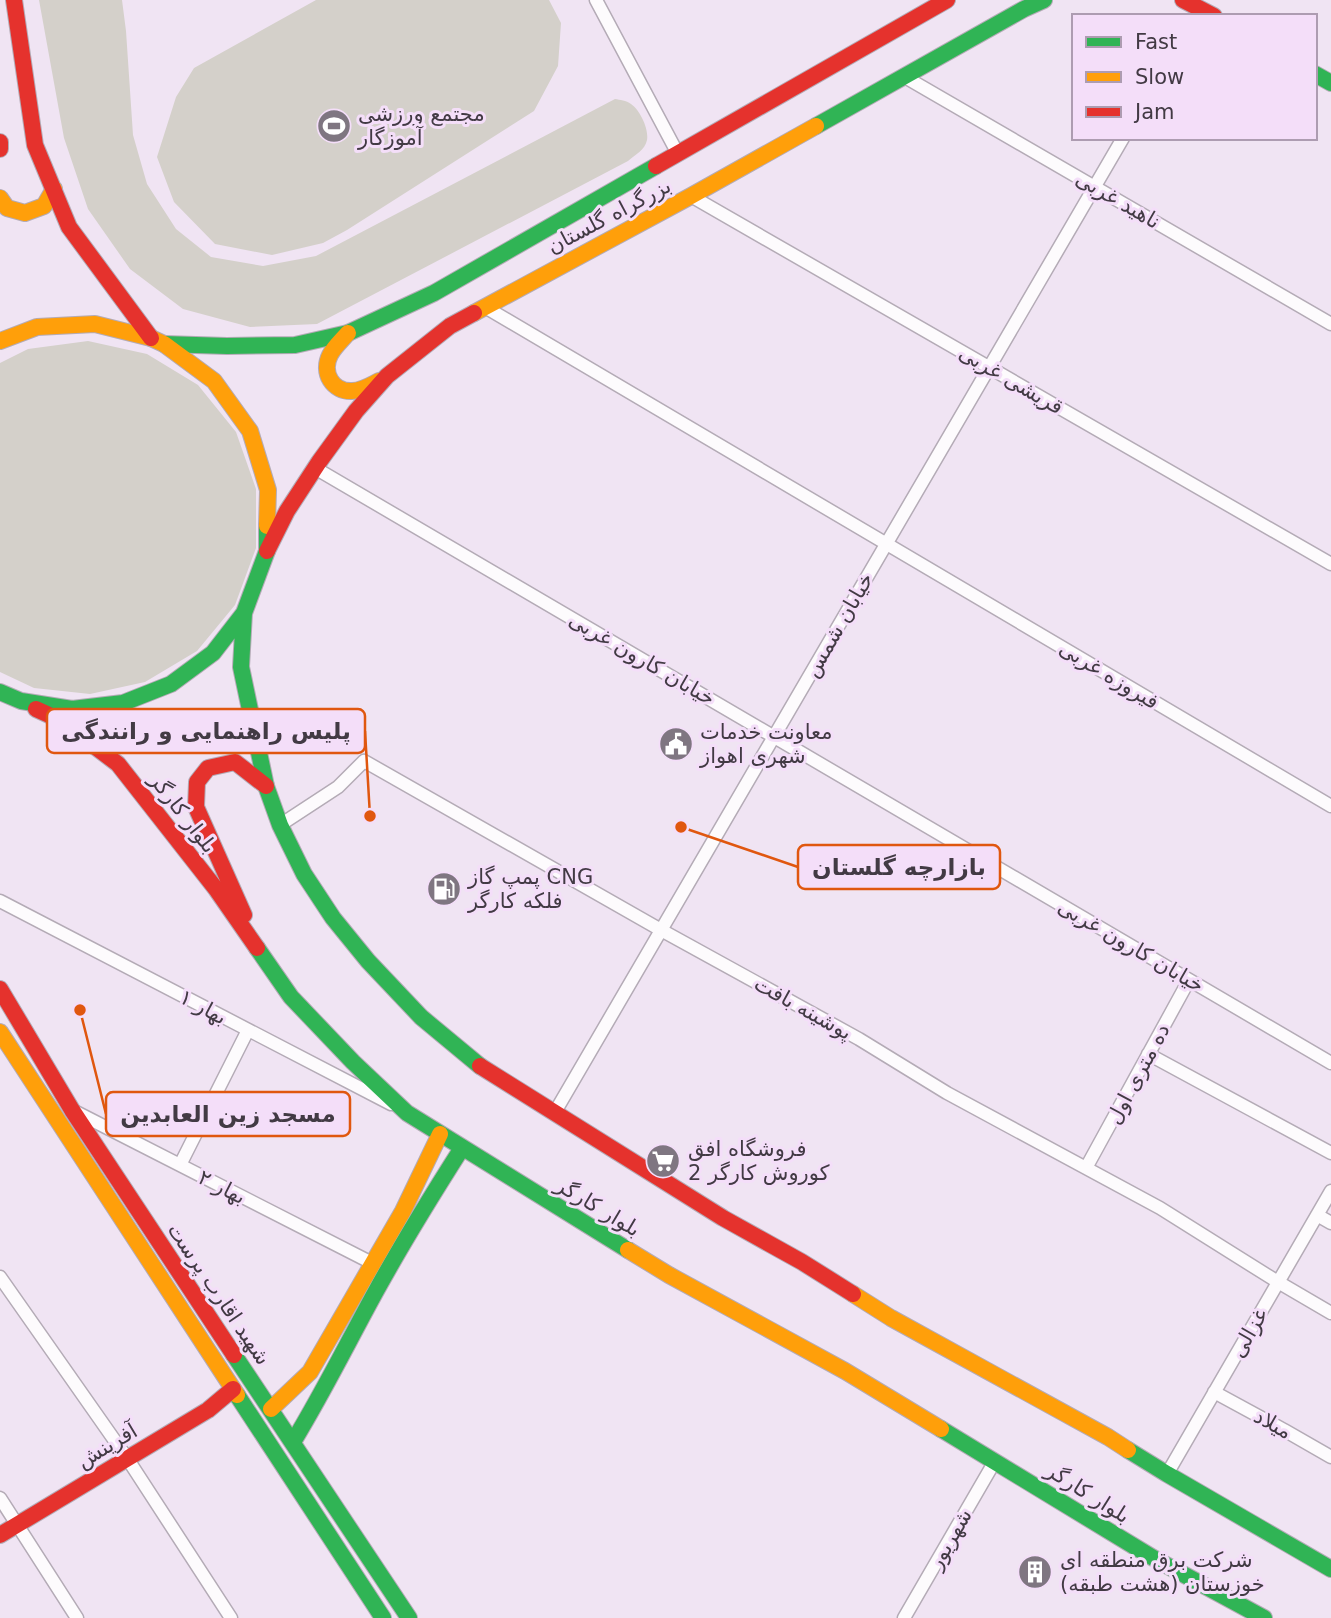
<svg xmlns="http://www.w3.org/2000/svg" width="1331" height="1618" viewBox="0 0 1331 1618" font-family="'DejaVu Sans',Cairo,sans-serif">
<rect width="100%" height="100%" fill="#f0e4f3"/>
<path fill="#d4d0ca" d="M39 0H122L126 31 133 135 147 184 176 229 211 257 263 266 316 256 615 99C620 100 626 100 631 104 640 110 649 129 647 140 645 150 635 155 628 161L317 324 250 327 183 309 130 269 88 209 64 138Z
M316 0H549L561 23 558 66 534 111 347 230 323 243 272 255 215 244 174 202 157 157 176 97 194 68Z
M88 341 147 354 198 385 236 432 256 489V548L235 605 197 651 145 682 90 694 34 688 0 672V363L28 349Z"/>
<g fill="none" stroke-linecap="round" stroke-linejoin="round">
<g stroke="#b4abb6" stroke-width="15">
<path id="street" d="M596 0 678 154
M905 77 1331 324
M691 196 1331 564
M485 307 1331 806
M315 468 1331 1063
M280 825 338 787 364 761 661 930 859 1039 947 1093 1160 1208 1278 1282 1331 1313
M0 901 391 1104
M1148 1054 1331 1153
M76 1112 372 1263
M555 1112 1123 138
M180 1165 248 1030
M1086 1168 1189 980
M1317 1215 1331 1223
M0 1277 127 1458 231 1618
M1214 1392 1284 1430 1331 1457
M1167 1474 1331 1191
M0 1498 77 1618
M904 1618 995 1461"/>
</g>
<g stroke="#b4abb6" stroke-width="18">
<path id="fast" d="M1315 74 1331 83
M816 126 1024 9 1044 0
M164 344 227 346 295 345 348 333 434 293 656 166
M244 613 241 667 266 786 280 825 304 874 333 918 368 961 421 1017 480 1066
M0 692 21 701 72 709 123 703 171 684 213 653 244 613 267 551V526
M257 948 291 997 353 1062 407 1113 628 1250
M234 1355 409 1618
M237 1395 383 1618
M941 1429 1155 1559 1264 1618
M293 1442C323 1393 348 1342 376 1291 403 1242 432 1195 462 1148
M1128 1450 1167 1474 1331 1569"/>
</g>
<g stroke="#b4abb6" stroke-width="18">
<path id="slow" d="M0 198 7 208 25 213 44 206 54 189
M474 313 691 196 816 126
M348 333C342 340 334 347 330 355 321 373 333 392 352 391 362 391 371 385 379 381
M0 341 37 327 95 324 151 338 164 344 214 381 250 431 268 490 267 526
M0 1032 237 1395
M628 1250 669 1275 845 1371 941 1429
M853 1294 891 1318 1108 1437 1128 1450
M271 1409 310 1372 403 1211 440 1134"/>
</g>
<g stroke="#b4abb6" stroke-width="18">
<path id="jam" d="M14 0 35 145 69 227 151 338
M1183 0 1214 16
M0 142V149
M656 166 947 0
M267 551 287 511 319 462 356 411 387 376 450 326 474 313
M36 709 60 720 118 764 216 889 257 948
M244 915 196 807 197 782 208 768 235 762 266 786
M0 989 72 1110 234 1355
M480 1066 723 1218 802 1262 853 1294
M0 1535 208 1410 233 1389"/>
</g>
<use href="#street" stroke="#fdfbfd" stroke-width="12"/>
<use href="#fast" stroke="#30b455" stroke-width="16"/>
<use href="#slow" stroke="#ff9f0a" stroke-width="16"/>
<use href="#jam" stroke="#e5322d" stroke-width="16"/>
</g>
<defs>
<g id="stadium-disc" transform="scale(1.75)"><circle r="9.5" fill="#7f7681" stroke="#f4def9"/><path d="M0-5a6.5 5 0 1 0 0 10a6.5 5 0 1 0 0-10ZM-3.5-1.8h7v3.6h-7Z" fill="#fff"/></g>
<g id="civic-disc" transform="scale(1.75)"><circle r="9.5" fill="#7f7681" stroke="#f4def9"/><path d="M-.6-6.5H3V-4.5H.6V-3L4-1V1h2V6H-6V1h2V-1L-.6-3ZM-1.2 2.5V6h2.4V2.5Z" fill="#fff"/></g>
<g id="fuel-disc" transform="scale(1.75)"><circle r="9.5" fill="#7f7681" stroke="#f4def9"/><path d="M-5.5-6h7V0h2V4h1.3V-2.5L3-4.5l.8-.8L6-3V5H2.5V1h-1V6h-7ZM-4.2-4.7v3.2H.2V-4.7Z" fill="#fff"/></g>
<g id="supermarket-disc" transform="scale(1.75)"><circle r="9.5" fill="#7f7681" stroke="#f4def9"/><path d="M-6-5.5h2.5l.6 2H6L4.5 2H-2.5L-4.4-4H-6ZM-1.5 3.2a1.3 1.3 0 1 0 .1 0ZM3 3.2a1.3 1.3 0 1 0 .1 0Z" fill="#fff"/></g>
<g id="building-disc" transform="scale(1.75)"><circle r="9.5" fill="#7f7681" stroke="#f4def9"/><path d="M-4-6H4V6H1V3H-1V6H-4ZM-2.5-4.3h1.7v1.8h-1.7ZM.8-4.3h1.7v1.8H.8ZM-2.5-1h1.7V.8h-1.7ZM.8-1h1.7V.8H.8Z" fill="#fff"/></g>
</defs>
<g fill-rule="evenodd">
<use href="#stadium-disc" x="334" y="126"/>
<use href="#civic-disc" x="676" y="744"/>
<use href="#fuel-disc" x="444" y="889"/>
<use href="#supermarket-disc" x="663" y="1161"/>
<use href="#building-disc" x="1035" y="1572"/>
</g>
<g text-anchor="middle" dominant-baseline="central" stroke-width="6" stroke-linejoin="round" paint-order="stroke">
<g font-size="21" fill="#423a44" stroke="#f4def9" text-anchor="start">
<text x="358" y="114">مجتمع ورزشی<tspan x="358" dy="24">آموزگار</tspan></text>
<text x="700" y="732">معاونت خدمات<tspan x="700" dy="24">شهری اهواز</tspan></text>
<text x="468" y="877">پمپ گاز CNG<tspan x="468" dy="24">فلکه کارگر</tspan></text>
<text x="688" y="1149">فروشگاه افق<tspan x="688" dy="24">کوروش کارگر 2</tspan></text>
<text x="1060" y="1560">شرکت برق منطقه ای<tspan x="1060" dy="24">خوزستان (هشت طبقه)</tspan></text>
</g>
<g font-size="21" fill="#423a44" stroke="#f4def9">
<text transform="translate(1118 200) rotate(30)">ناهید غربی</text>
<text transform="translate(609 216) rotate(-28)">بزرگراه گلستان</text>
<text transform="translate(1011 380) rotate(30)">قریشی غربی</text>
<text transform="translate(839 625) rotate(-60)">خیابان شمس</text>
<text transform="translate(642 659) rotate(30)">خیابان کارون غربی</text>
<text transform="translate(1109 675) rotate(31)">فیروزه غربی</text>
<text transform="translate(183 813) rotate(52)">بلوار کارگر</text>
<text transform="translate(1131 946) rotate(30)">خیابان کارون غربی</text>
<text transform="translate(203 1007) rotate(28)">بهار ۱</text>
<text transform="translate(803 1008) rotate(29)">پوشینه بافت</text>
<text transform="translate(1138 1074) rotate(-62)">ده متری اول</text>
<text transform="translate(222 1187) rotate(27)">بهار ۲</text>
<text transform="translate(598 1207) rotate(31)">بلوار کارگر</text>
<text transform="translate(219 1294) rotate(56)">شهید اقارب پرست</text>
<text transform="translate(1249 1333) rotate(-60)">غزالی</text>
<text transform="translate(1273 1424) rotate(29)">میلاد</text>
<text transform="translate(107 1446) rotate(-31)">آفرینش</text>
<text transform="translate(1088 1493) rotate(32)">بلوار کارگر</text>
<text transform="translate(950 1539) rotate(-60)">شهریور</text>
</g>
</g>
<path fill="none" stroke="#e0570f" stroke-width="2.5" d="M370 816L365 731M681 827L798 867M80 1010L106 1114"/>
<g fill="#e0570f" stroke="#f4def9" stroke-width="2.5">
<circle cx="370" cy="816" r="7"/>
<circle cx="681" cy="827" r="7"/>
<circle cx="80" cy="1010" r="7"/>
</g>
<g fill="#f4def9" stroke="#e0570f" stroke-width="2.5">
<rect x="47" y="709" width="318" height="44" rx="7"/>
<rect x="798" y="845" width="202" height="44" rx="7"/>
<rect x="106" y="1092" width="244" height="44" rx="7"/>
</g>
<g font-size="23" text-anchor="middle" font-weight="bold" fill="#423a44">
<text x="206" y="739">پلیس راهنمایی و رانندگی</text>
<text x="899" y="875">بازارچه گلستان</text>
<text x="228" y="1122">مسجد زین العابدین</text>
</g>
<rect x="1072" y="14" width="245" height="126" fill="#f4def9" stroke="#ad9cb1" stroke-width="2"/>
<rect x="1086" y="37" width="35" height="10" fill="#30b455" stroke="#ad9cb1" stroke-width="2"/>
<text x="1135" y="49" font-size="21" fill="#423a44">Fast</text>
<rect x="1086" y="72" width="35" height="10" fill="#ff9f0a" stroke="#ad9cb1" stroke-width="2"/>
<text x="1135" y="84" font-size="21" fill="#423a44">Slow</text>
<rect x="1086" y="107" width="35" height="10" fill="#e5322d" stroke="#ad9cb1" stroke-width="2"/>
<text x="1135" y="119" font-size="21" fill="#423a44">Jam</text>
</svg>
